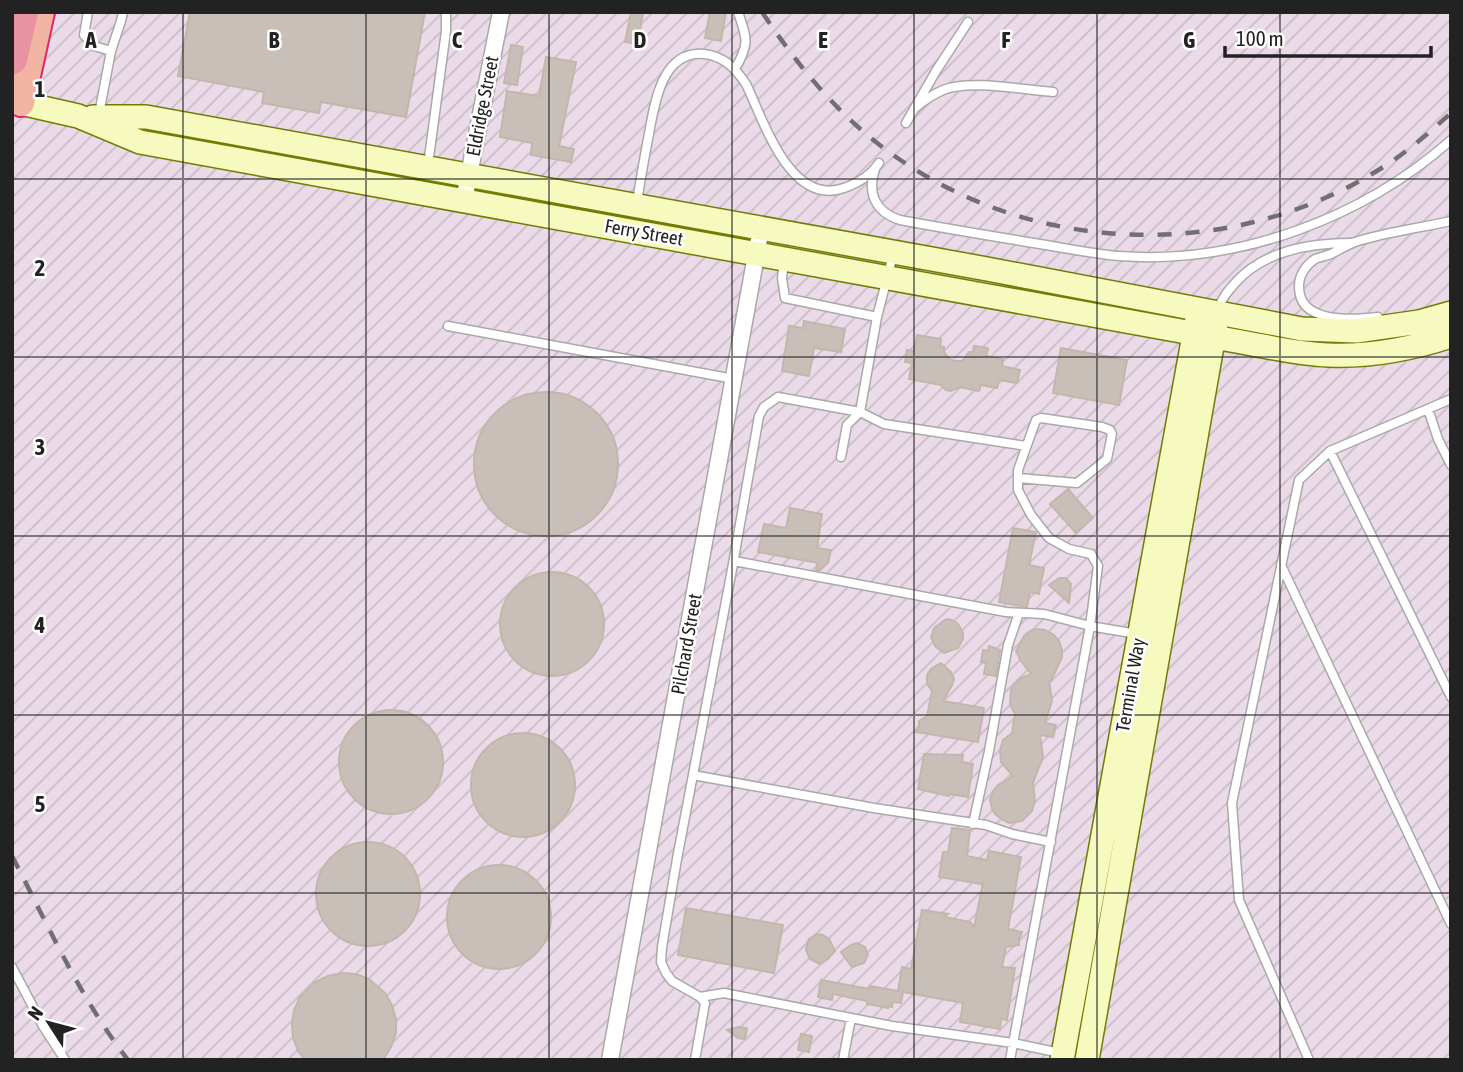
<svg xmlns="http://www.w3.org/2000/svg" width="1463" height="1072" viewBox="0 0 1463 1072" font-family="'Asap Condensed',sans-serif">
<defs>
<pattern id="industrial-furrows" width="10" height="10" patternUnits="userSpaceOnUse" patternTransform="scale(1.75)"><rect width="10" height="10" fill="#ebdbe8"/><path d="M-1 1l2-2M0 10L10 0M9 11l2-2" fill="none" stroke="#c9bcc7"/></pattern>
</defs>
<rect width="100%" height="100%" fill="#f2efe9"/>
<path fill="url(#industrial-furrows)" d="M12 12H1451V1060H12Z"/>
<path fill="#c7bfb8" stroke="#c4b6ab" stroke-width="2" d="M190 12H425L406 117 321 102 319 113 262 103 264 92 178 76Z
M631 12H643L638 44 625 42Z
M710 12H726L721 41 705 38Z
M511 45 523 47 517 85 504 83Z
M546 57 576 62 559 146 574 149 571 162 531 155 532 143 500 137 507 91 539 96Z
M804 321 845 329 841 352 814 348 809 376 782 371 789 326 803 328Z
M917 335 941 339 940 346 944 347V351L946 355 952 361H962L969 352H973L974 346 988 348 986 356 1003 359 1002 366 1020 370 1017 383 999 380 997 388 981 385 979 391 960 387 951 391 946 390 941 385 909 379 912 363 905 362 907 350 914 351Z
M1061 348 1127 360 1119 405 1053 393Z
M474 464a72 72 0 1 1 144 0a72 72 0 1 1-144 0Z
M1068 489 1093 518 1076 533 1050 504Z
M790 508 822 514 817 548 831 550 828 563 820 570H816L818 563 758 552 764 524 786 528Z
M1013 528 1036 532 1029 565 1044 568 1039 594 1030 592 1027 607 999 602Z
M500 624a52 52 0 1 1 104 0a52 52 0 1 1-104 0Z
M1059 578H1066L1071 584 1069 603 1049 585Z
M946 619 952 620 958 624 963 633V639L958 648 944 653 935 646 931 637 934 628Z
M1037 629 1045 630 1054 635 1059 641 1062 650V657L1051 681H1049L1052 701 1045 723 1056 725 1053 737 1040 735 1043 757 1033 783 1035 801 1032 811 1022 821 1009 823 1003 820 996 815 992 809 990 800 993 791 998 785 1013 776 1001 762 1000 750 1003 740 1012 733 1015 714 1010 704 1011 689 1019 679 1031 674 1021 661 1016 651 1024 636 1030 631Z
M989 646 1000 650 996 676 984 674 986 663 981 662 983 650 988 651Z
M941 663 951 672 954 679 952 685 943 701 984 708 978 742 916 732 919 725V721L927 716 932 691 927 684V675L931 669Z
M339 762a52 52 0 1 1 104 0a52 52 0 1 1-104 0Z
M471 785a52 52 0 1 1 104 0a52 52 0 1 1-104 0Z
M924 754 963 755 962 762 973 764 968 797 950 794 949 796 918 789Z
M952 828 970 830 967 856 987 860 989 851 1021 857 1008 929 1022 932 1019 940V945L1006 947 1002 967 1015 968 1007 1020 1001 1019 1000 1029 960 1022 963 1003 903 992 901 1003 893 1002 892 1007 888 1006V1008L867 1004V1001L833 994 832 1000 818 997 821 980 869 989 870 987 872 988 871 986 898 991 902 967 911 969 922 910 948 914 944 917 970 922 974 927 983 883 981 884 939 877 943 852H948Z
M316 894a52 52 0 1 1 104 0a52 52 0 1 1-104 0Z
M447 917a52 52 0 1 1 104 0a52 52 0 1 1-104 0Z
M686 908 783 925 774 973 678 955Z
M817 934 823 935 829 939 835 951 828 959 820 964 810 959 806 950 807 943 809 939Z
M857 943 865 947 868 955 864 963 852 967 841 952 851 945Z
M342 973 356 974 369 979 385 993 392 1005 396 1019V1033L391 1047 383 1060H305L298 1051 293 1038 292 1024 294 1010 300 997 315 982 328 976Z
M739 1027 747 1028 745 1039 738 1038 727 1030Z
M801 1034 812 1036 809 1052 798 1050Z"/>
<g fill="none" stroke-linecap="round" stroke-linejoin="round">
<g stroke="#a9a9a9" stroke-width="11">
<path id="service" d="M88 12 84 35 94 46 111 51 99 114
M111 51 121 21 123 12
M735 69C750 43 747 39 738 12
M915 108C923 101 932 95 943 90 970 79 1023 90 1053 92
M906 123 936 71 968 22
M428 165 446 31V12
M875 169C867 193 875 212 900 220 948 229 997 237 1046 245 1070 249 1095 254 1119 256 1238 265 1363 218 1451 140
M637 203C640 181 644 160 648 139 654 108 660 50 704 54 724 56 736 69 746 84 764 121 790 207 844 188 858 183 871 175 879 163
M893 255 877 317 860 412 884 424 1026 446
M784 262 782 278 785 298 877 317
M1218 309C1222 298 1228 291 1236 282 1265 250 1310 243 1351 243
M1378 317C1352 320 1298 324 1299 286 1299 275 1306 265 1315 259 1320 257 1326 256 1331 254 1339 250 1347 245 1355 242 1386 232 1419 228 1451 221
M448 326 734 379
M1428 409 1438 439 1451 465
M1330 451 1451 399
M841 457 847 425 860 412
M734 561 1006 612 1044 614 1090 626 1137 634
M1281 565 1451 924
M693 775 874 808 986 825 1012 834 1051 842
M973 824 989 751 1008 645 1019 613
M12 967 43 1026 65 1060
M700 997 724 993 892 1026 1013 1043 1060 1053
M695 1060 705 1003 700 997 672 981 666 973 661 962 662 947 677 859 733 564 759 416 764 407 778 397 860 412
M843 1060 851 1018
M1010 1060 1090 626 1098 566 1091 554 1069 549 1049 538 1031 515 1018 490V470L1036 420 1041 418 1102 427 1110 430 1112 434 1107 459 1077 483 1018 478
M1309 1060 1239 900 1232 803 1299 480 1330 451 1451 697"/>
</g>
<g stroke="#a9a9a9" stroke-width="19">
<path id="minor" d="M464 200 501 12
M610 1060 761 228"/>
</g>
<g stroke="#707d05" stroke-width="26">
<path id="secondary" d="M12 101 78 116 140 142 1247 343C1273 348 1301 354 1328 355 1370 357 1411 349 1451 336
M93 117H146L987 269 1302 329 1356 331 1419 322 1451 313
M1062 1060 1197 319
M1087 1060 1216 323"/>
</g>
<g stroke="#dc2a67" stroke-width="30">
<path id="trunk" d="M21 103 41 12"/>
</g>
<g stroke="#dc2a67" stroke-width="33">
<path id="motorway" d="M12 59 23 12"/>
</g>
<use href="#service" stroke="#fff" stroke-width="8"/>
<use href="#minor" stroke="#fff" stroke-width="16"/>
<use href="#secondary" stroke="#f7fabf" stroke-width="23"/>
<use href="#trunk" stroke="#f2b4a3" stroke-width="26"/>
<use href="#motorway" stroke="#e892a2" stroke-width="30"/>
<path stroke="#707070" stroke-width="4.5" stroke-dasharray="14 14" stroke-linecap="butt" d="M762 12C796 63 833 109 881 146 1024 256 1228 264 1380 169 1406 153 1429 133 1451 113
M12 856C48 925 80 998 128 1060"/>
</g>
<path fill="none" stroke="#222" stroke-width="2" stroke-opacity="0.55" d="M183 12V1060M366 12V1060M549 12V1060M732 12V1060M914 12V1060M1097 12V1060M1280 12V1060M12 179H1451M12 357H1451M12 536H1451M12 715H1451M12 893H1451"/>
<g text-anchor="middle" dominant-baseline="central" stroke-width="5" stroke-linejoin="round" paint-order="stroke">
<g font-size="19" fill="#222" stroke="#fff">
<text transform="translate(482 106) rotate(-79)">Eldridge Street</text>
<text transform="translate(644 232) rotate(10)">Ferry Street</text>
<text transform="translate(686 644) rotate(-80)">Pilchard Street</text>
<text transform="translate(1130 685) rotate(-80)">Terminal Way</text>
</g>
</g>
<g font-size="23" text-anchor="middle" font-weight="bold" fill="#222" stroke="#fff" stroke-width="5" stroke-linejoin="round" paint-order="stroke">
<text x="91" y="48">A</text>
<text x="274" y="48">B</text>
<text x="457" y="48">C</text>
<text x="640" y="48">D</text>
<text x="823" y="48">E</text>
<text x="1006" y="48">F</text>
<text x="1189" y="48">G</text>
<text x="40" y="97">1</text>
<text x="40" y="276">2</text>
<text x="40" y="455">3</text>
<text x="40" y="633">4</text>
<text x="40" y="812">5</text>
</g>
<rect width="1463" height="1072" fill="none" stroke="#222222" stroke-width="28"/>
<g transform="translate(49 1023) rotate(306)" stroke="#ffffff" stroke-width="5" paint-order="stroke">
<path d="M0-5L12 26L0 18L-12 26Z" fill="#222222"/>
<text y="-10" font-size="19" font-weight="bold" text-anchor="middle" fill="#222222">N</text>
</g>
<path d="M1225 46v10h206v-10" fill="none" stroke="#222222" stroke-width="3.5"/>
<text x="1236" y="46" font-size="21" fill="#222222" stroke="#ffffff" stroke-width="5" paint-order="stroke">100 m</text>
</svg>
